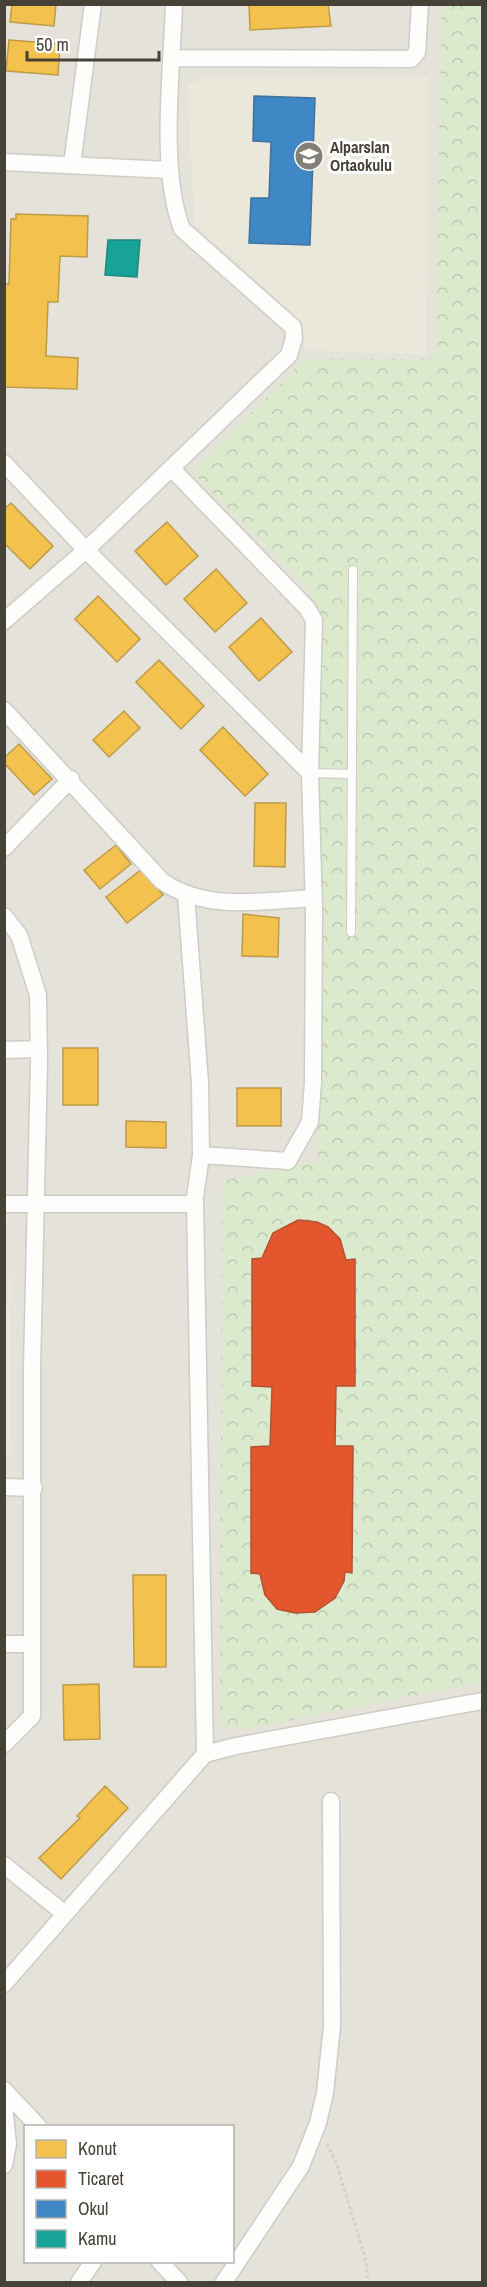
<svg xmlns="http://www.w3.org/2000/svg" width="487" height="2287" viewBox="0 0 487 2287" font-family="'Archivo Narrow',sans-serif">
<defs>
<pattern id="park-crowns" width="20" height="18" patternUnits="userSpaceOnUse" patternTransform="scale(1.5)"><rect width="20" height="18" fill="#dbe9cd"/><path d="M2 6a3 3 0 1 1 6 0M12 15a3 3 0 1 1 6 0" fill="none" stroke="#bdc9b1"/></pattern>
</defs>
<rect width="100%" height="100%" fill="#f0f0eb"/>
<path fill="#e4e2d9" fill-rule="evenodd" d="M5 5H482V2282H5ZM26 2126H232V2262H26Z"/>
<path fill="#eae8db" d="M206 76 428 77 427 355 304 350 302 322 195 225 187 86Z
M4 1211H8L11 1452 5 1460Z"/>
<path fill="url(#park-crowns)" d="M442 5H482V1682L242 1730 220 1723 222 1181 318 1161 311 593 192 472 305 359H434Z"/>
<path fill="#dbe9cd" d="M5 1221H8V1303H4Z"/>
<path fill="#f2c14e" stroke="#be9b47" stroke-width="1.5" d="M12 4H56L54 26 10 22Z
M249 4H328L331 26 250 30Z
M9 40 60 44 58 75 6 71Z
M16 214 88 216 87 257 60 256 58 302H48L46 356 78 358 77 389 4 387V284H9L11 219H16Z
M11 503 53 546 30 569 4 543V509Z
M167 522 198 556 166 585 135 551Z
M216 569 247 603 215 632 184 599Z
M98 596 140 639 117 662 75 619Z
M261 618 292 652 259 681 229 647Z
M159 660 204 706 181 729 136 682Z
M124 711 140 728 109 757 93 740Z
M223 727 268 774 245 796 200 750Z
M19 744 52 779 34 795 4 763V758Z
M255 803H286L285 867 254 866Z
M116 845 131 864 100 889 84 870Z
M142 869 163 895 127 923 106 897Z
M243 914 279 918 278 957 242 956Z
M63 1048H98V1105H63Z
M237 1088H281V1126H237Z
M126 1121 166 1122V1148L126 1147Z
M133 1575H166V1667H134Z
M99 1684 100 1739 64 1740 63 1685Z
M105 1786 128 1808 61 1879 39 1858 80 1818 77 1816Z"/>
<path fill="#e4572e" stroke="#b55131" stroke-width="1.5" d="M298 1220 317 1222 328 1227 340 1239 346 1260 355 1259V1386H336L335 1446H353L352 1573 345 1572 344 1581 335 1598 315 1612 295 1613 277 1609 265 1595 260 1574 251 1573V1447L270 1446 272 1387 252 1386V1259L262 1258 273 1233Z"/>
<path fill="#3f88c5" stroke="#41739a" stroke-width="1.5" d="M254 96 315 98 310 245 249 243 251 198H269L271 142 253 141Z"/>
<path fill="#17a398" stroke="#25867b" stroke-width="1.5" d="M108 240H140L137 277 105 275Z"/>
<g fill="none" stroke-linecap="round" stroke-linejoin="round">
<g stroke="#cdccc7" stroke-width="10">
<path id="lane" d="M310 773 352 774
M351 932 353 570"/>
</g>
<g stroke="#cdccc7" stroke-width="19">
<path id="street" d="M173 58 411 59 417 52 420 4
M4 162 169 170
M72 165 93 4
M4 463 86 550 310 773 314 909 313 1082 310 1122 288 1161 201 1155 200 1083 186 895
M171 468 307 608 314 620 310 773
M4 621 86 550 289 355 294 338 293 327 182 229C159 170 172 69 174 4
M4 710 162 881C206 912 262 901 313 898
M4 848 71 779
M4 916 19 935 38 995 39 1062 32 1369V1716L4 1744
M4 1050 39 1049
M195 1201 205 1754
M4 1204H194L201 1155
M4 1487 34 1488
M4 1644H32
M4 1865 65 1914 4 1984
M65 1914 205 1754 236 1746 482 1701
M4 2090 38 2126
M4 2105 8 2144 4 2165
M160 2262 179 2282
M79 2282 93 2262
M224 2282 301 2166 318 2123 325 2093 332 2026 331 1801"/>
</g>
<path stroke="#d1cfcb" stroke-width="3" stroke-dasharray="3 3" stroke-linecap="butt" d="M327 2144 337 2165 366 2261 368 2282"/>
<use href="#lane" stroke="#fdfdfc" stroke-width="8"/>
<use href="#street" stroke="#fdfdfc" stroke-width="16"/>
</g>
<defs>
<g id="school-disc" transform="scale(1.5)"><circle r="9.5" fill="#827f76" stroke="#fff"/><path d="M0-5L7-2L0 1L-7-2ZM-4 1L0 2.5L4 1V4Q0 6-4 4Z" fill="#fff"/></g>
</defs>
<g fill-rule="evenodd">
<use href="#school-disc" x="309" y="156"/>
</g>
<g text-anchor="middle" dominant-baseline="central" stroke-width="6" stroke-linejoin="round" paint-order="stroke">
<g font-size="16" font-weight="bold" fill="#464237" stroke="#fff" text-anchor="start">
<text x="330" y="147">Alparslan<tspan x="330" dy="18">Ortaokulu</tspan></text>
</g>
</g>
<rect width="487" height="2287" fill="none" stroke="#464237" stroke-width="12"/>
<rect x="24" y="2125" width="210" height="138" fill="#ffffff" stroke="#b5b3af" stroke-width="1.5"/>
<rect x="36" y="2140" width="30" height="18" fill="#f2c14e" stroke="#b5b3af" stroke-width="1.5"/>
<text x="78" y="2155" font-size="18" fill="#464237">Konut</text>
<rect x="36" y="2170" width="30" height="18" fill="#e4572e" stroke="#b5b3af" stroke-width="1.5"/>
<text x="78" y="2185" font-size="18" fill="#464237">Ticaret</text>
<rect x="36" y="2200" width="30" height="18" fill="#3f88c5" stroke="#b5b3af" stroke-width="1.5"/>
<text x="78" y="2215" font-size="18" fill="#464237">Okul</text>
<rect x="36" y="2230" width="30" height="18" fill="#17a398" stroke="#b5b3af" stroke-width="1.5"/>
<text x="78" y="2245" font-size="18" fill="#464237">Kamu</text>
<path d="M27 51v9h132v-9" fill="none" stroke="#464237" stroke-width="3"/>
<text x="36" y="51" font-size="18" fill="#464237" stroke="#ffffff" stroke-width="4.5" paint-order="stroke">50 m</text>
</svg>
